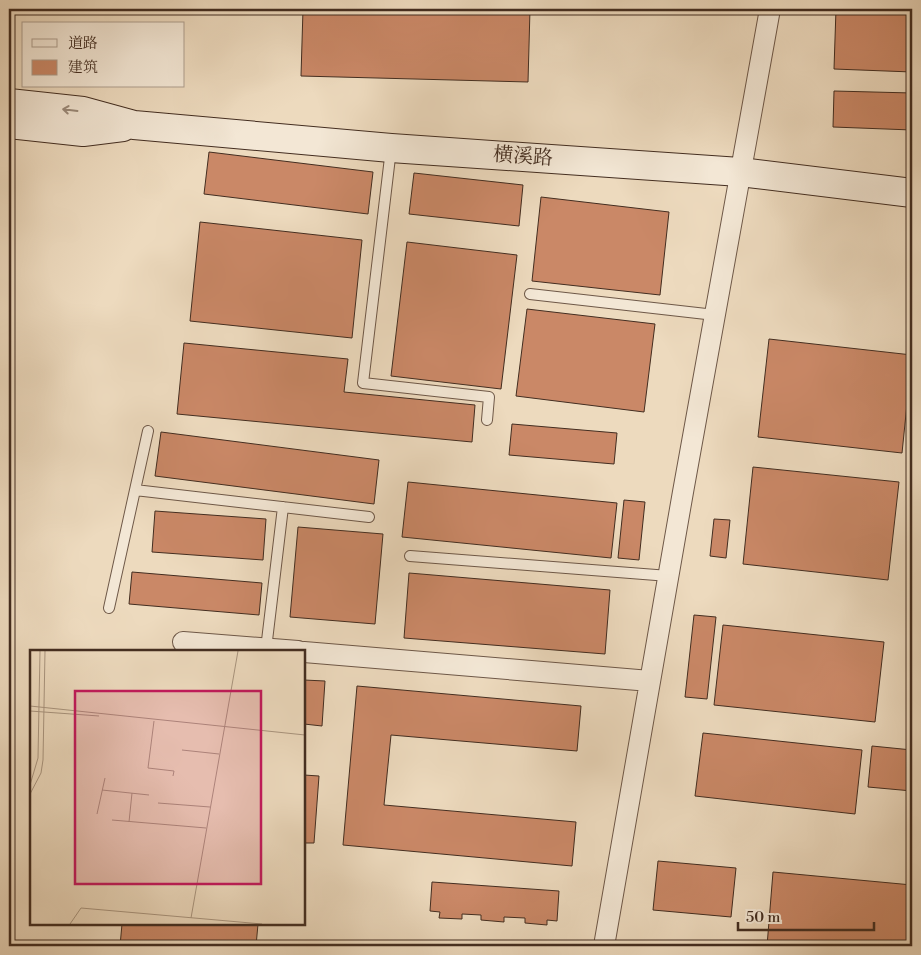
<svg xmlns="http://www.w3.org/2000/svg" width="921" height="955" viewBox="0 0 921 955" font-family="'Libre Bodoni','Noto Serif SC',serif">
<rect width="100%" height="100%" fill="#eddabe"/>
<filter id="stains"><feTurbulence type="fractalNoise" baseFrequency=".004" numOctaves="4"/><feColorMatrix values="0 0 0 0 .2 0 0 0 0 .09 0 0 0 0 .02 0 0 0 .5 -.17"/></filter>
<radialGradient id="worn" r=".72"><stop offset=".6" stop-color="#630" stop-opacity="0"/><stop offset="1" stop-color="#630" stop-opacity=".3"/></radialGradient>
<path fill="#ca8867" stroke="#432d20" d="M303 9H530L528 82 301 76Z
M836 9H912V72L834 69Z
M834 91 912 93V130L833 127Z
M209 152 373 172 368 214 204 194Z
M414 173 523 185 519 226 409 214Z
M541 197 669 212 660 295 532 281Z
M200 222 362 240 352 338 190 321Z
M407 242 517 255 501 389 391 376Z
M527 309 655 324 644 412 516 396Z
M769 339 912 355 902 453 758 437Z
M184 343 348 359 344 392 475 405 472 442 177 414Z
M512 424 617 433 614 464 509 455Z
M161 432 379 460 374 504 155 476Z
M753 467 899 482 888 580 743 564Z
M408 482 617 503 611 558 402 537Z
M624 500 645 502 639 560 618 558Z
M155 511 266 519 263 560 152 552Z
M714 519 730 520 726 558 710 556Z
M298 527 383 534 375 624 290 617Z
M132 572 262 583 259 615 129 604Z
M409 573 610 590 605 654 404 638Z
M694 615 716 617 707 699 685 697Z
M723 625 884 642 875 722 714 705Z
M304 680 325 681 322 726 304 724Z
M357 686 581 706 577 751 391 735 384 805 576 822 572 866 343 845Z
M703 733 862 750 855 814 695 796Z
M872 746 912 750V791L868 787Z
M304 775 319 776 314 843H304Z
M658 861 736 868 731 917 653 910Z
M773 872 912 885V946H767Z
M432 882 559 891 557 921 547 920V925L525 923V918L504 917V922L481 920V915L462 914V919L439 918 440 912 430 911Z
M122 924H258L256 946H120Z"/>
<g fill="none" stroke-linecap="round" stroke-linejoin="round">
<g stroke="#6e5848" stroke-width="12">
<path id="lane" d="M391 149 363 383 489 397 487 420
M530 294 715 315
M135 490 369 517
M410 556 669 576
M109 608 148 431
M266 649 283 507"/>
</g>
<g stroke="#6e5848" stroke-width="22">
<path id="street" d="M183 642 298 651
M304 652 650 681
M604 946 683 492 770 9"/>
</g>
<g stroke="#432d20" stroke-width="30">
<path id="secondary" d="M9 103 83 111 134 125 391 148 740 172 912 193
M9 124 83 132 123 127"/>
</g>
<use href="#lane" stroke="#f3e7d5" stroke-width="10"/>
<use href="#street" stroke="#f3e7d5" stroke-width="20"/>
<use href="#secondary" stroke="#f3e7d5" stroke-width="28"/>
</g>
<defs><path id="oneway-shaft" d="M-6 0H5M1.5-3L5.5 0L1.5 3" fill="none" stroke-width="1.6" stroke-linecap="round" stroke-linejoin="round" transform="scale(1.25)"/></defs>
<use stroke="#9b8a7a" href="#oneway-shaft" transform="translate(70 110) rotate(-173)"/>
<g text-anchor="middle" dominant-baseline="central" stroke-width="4" stroke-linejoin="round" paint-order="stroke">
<g font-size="20" fill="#432d20" stroke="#f3e7d5">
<text transform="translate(523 157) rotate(4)">横溪路</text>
</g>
</g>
<g transform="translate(30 650)">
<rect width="275" height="275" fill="#eddabe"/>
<path fill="none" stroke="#a9957f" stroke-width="1" d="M0 56 275 85M0 61 69 66M124 71 118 118 144 121 143 126M152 100 189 104M0 135 8 108 10 1M72 140 119 145M0 144 11 123 13 110 15 1M128 153 180 157M67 164 75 128M82 170 176 178M99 172 102 143M161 268 208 1M40 274 51 258 232 274"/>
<path fill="#c2185b" fill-opacity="0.15" stroke="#c2185b" stroke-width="2.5" d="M45 41H231V234H45Z"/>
<rect width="275" height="275" fill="none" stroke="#432d20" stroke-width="2.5"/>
</g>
<rect width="921" height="955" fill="none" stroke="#eddabe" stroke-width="30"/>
<rect x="10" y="10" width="901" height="935" fill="none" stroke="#432d20" stroke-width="2.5"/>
<rect x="15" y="15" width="891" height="925" fill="none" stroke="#432d20"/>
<rect x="22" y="22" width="162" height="65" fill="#f3e7d5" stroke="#ad9d8d"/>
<rect x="32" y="39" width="25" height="8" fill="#f3e7d5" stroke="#ad9d8d"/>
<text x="68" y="48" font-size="15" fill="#432d20">道路</text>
<rect x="32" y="60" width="25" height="15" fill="#ca8867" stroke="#ad9d8d"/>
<text x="68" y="72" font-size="15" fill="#432d20">建筑</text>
<path d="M738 922v8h136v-8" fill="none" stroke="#432d20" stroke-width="2.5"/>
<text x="746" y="922" font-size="15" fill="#432d20" stroke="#f3e7d5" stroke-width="4" paint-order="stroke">50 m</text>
<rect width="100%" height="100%" filter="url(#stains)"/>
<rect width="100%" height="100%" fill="url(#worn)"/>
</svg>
